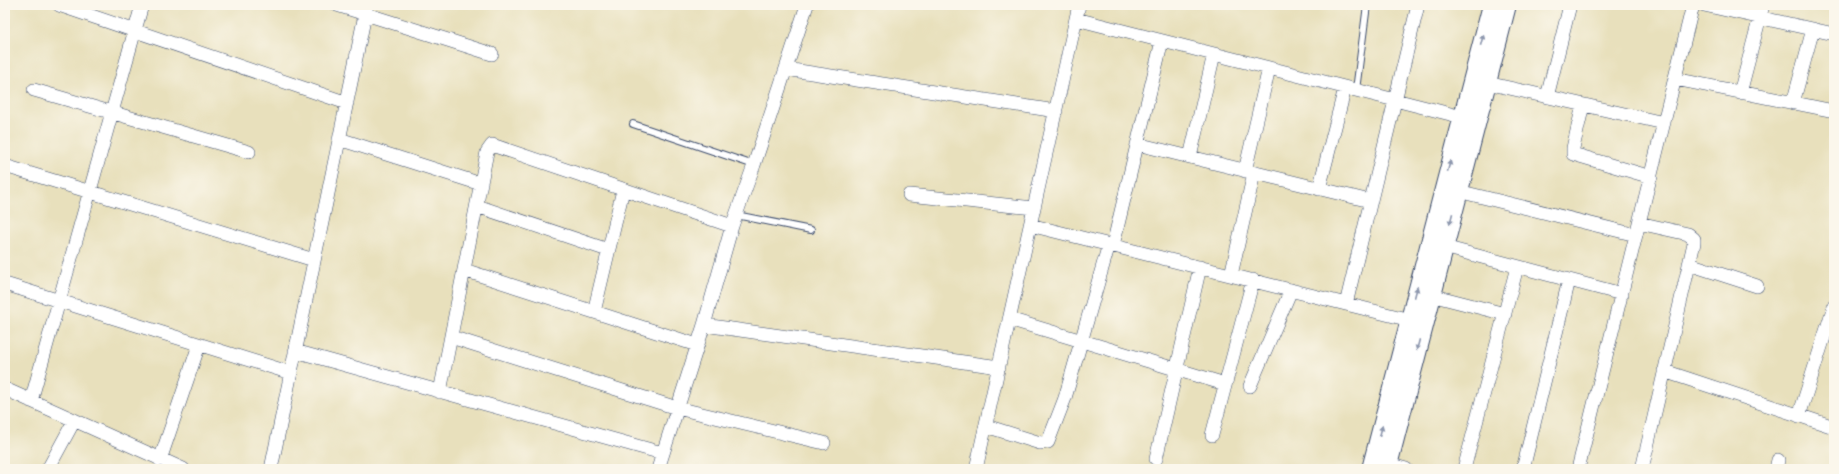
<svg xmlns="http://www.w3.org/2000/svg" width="1839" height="474" viewBox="0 0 1839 474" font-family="Itim,sans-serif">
<rect width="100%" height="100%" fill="#fbf7ec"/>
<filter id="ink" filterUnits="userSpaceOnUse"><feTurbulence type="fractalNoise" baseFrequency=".025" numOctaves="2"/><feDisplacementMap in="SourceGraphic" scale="8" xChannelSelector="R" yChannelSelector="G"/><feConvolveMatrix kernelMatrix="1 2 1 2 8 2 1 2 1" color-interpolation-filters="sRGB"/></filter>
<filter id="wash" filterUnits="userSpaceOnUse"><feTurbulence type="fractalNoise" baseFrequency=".012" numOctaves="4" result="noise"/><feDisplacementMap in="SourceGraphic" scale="16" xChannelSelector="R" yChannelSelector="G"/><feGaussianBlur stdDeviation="0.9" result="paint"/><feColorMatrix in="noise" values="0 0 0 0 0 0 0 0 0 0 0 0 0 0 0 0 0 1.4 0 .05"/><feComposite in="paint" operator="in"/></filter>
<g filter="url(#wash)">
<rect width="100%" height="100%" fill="#e8e0bc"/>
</g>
<g filter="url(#ink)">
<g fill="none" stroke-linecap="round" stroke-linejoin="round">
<g stroke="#3a4a6c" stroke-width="8">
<path id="lane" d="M1356 90 1367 5
M633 124 754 165
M736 215 811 230"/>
</g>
<g stroke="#3a4a6c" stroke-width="14">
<path id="street" d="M59 5 347 103
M337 5 492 54
M1704 5 1834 34
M1076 19 1470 119
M786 69 1056 111
M1675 79 1829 110
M1487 83 1664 123
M34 90 249 152
M1740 93 1763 5
M1547 97 1570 5
M1793 103 1813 29
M1583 105 1573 148V154L1651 177
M339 139 481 184
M1137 144 1370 201
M1190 157 1214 54
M5 166 314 260
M1245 171 1269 68
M1319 189 1345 88
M1458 191 1636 235
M909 195 1034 208
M477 206 608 250
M1639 223 1688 234 1694 239V243L1642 469
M1030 225 1418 322
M1113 245 1162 41
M1444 247 1622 294
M1689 264 1757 286
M464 270 697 345
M1231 275 1254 173
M5 284 291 373
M1431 295 1505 314
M1346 304 1418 5
M594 312 623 190
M1009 319 1225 384
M704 325 999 367
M451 337 677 408 824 443
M295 351 662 453
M1664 371 1834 427
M1250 386 1291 290
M5 389 183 469
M440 392 487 152 492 145 732 226
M31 401 142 5
M1799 416 1834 306
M986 426 1040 443 1048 442 1065 398 1109 244
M1212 435 1253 280
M1156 459 1200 267
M160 460 199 345
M1388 464 1406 469
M48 469 74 421
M271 469 367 5
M658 469 704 325 732 226 754 165 807 5
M976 469 1079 5
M1464 469 1517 267
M1523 469 1569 280
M1578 469 1693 5
M1776 469 1778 460"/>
</g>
<g stroke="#3a4a6c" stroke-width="20">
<path id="secondary" d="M1371 469 1492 5
M1387 469 1507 5"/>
</g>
<use href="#lane" stroke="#fff" stroke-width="6"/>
<use href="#street" stroke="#fff" stroke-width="13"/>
<use href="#secondary" stroke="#fff" stroke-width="18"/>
</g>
<defs><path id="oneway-solid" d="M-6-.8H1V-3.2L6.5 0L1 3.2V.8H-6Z"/></defs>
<g fill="#8d97ae">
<use href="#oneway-solid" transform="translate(1482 40) rotate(-75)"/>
<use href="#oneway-solid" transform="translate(1449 166) rotate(-75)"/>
<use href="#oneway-solid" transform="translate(1451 219) rotate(105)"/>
<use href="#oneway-solid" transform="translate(1416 292) rotate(-75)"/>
<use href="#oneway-solid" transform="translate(1418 345) rotate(105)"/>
<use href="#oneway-solid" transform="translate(1381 431) rotate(-76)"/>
</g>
</g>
<rect width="1839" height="474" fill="none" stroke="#fbf7ec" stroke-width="20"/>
</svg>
